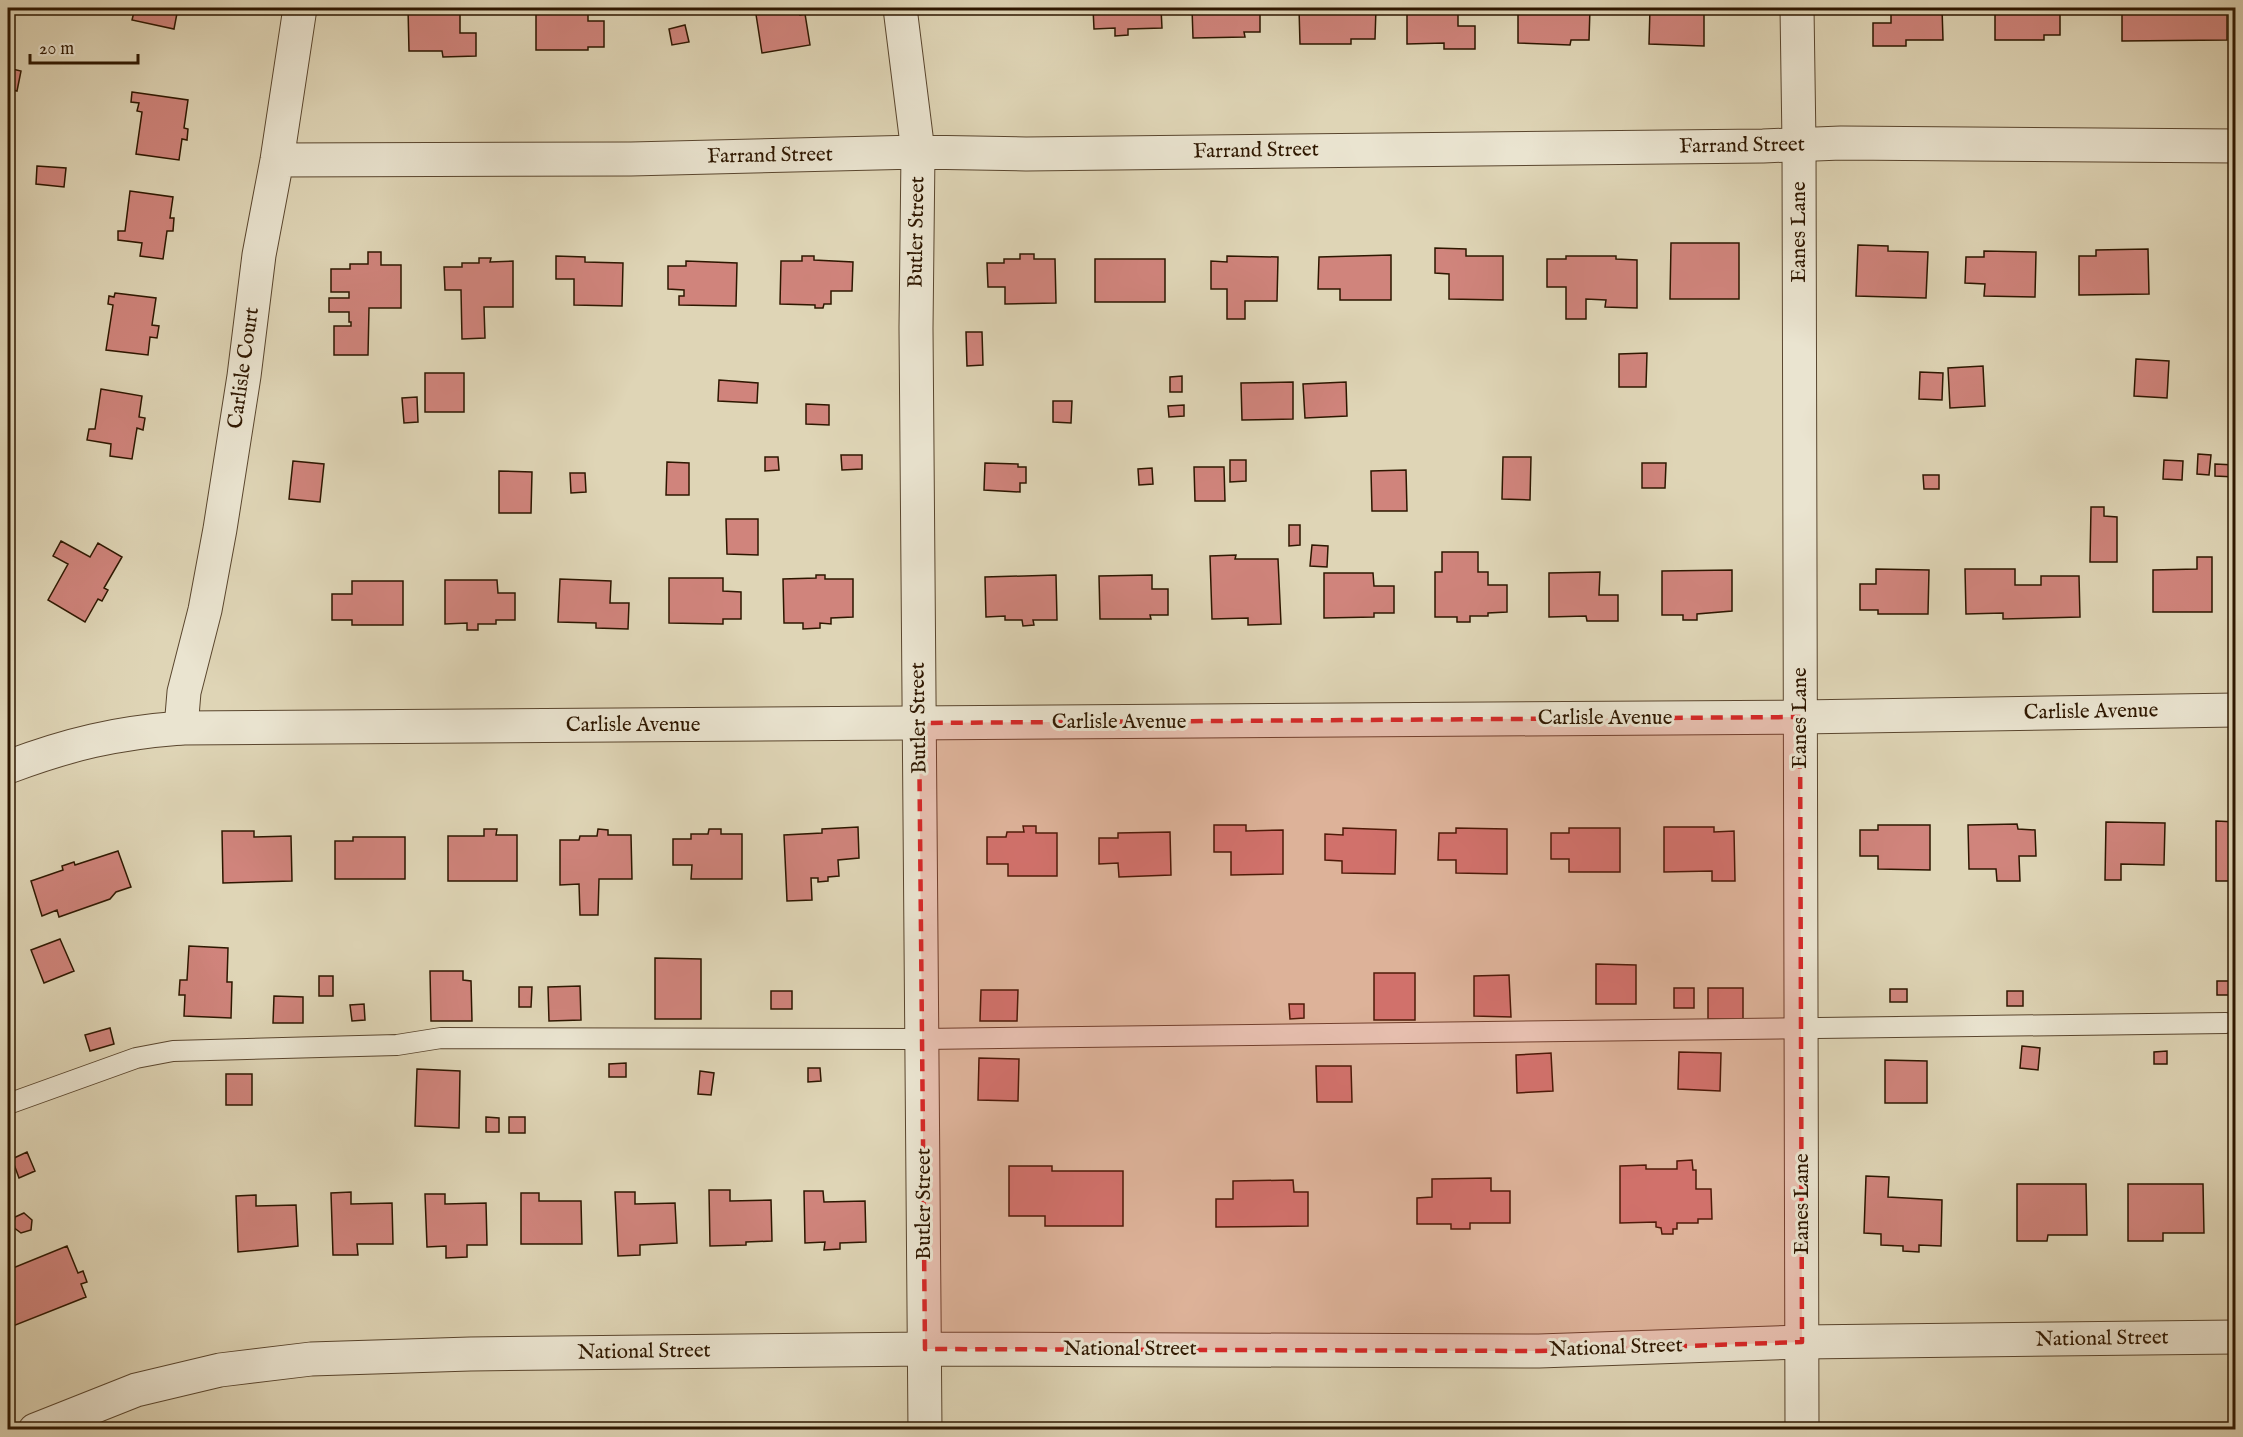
<svg xmlns="http://www.w3.org/2000/svg" width="2243" height="1437" viewBox="0 0 2243 1437" font-family="'IM FELL English',serif">
<rect width="100%" height="100%" fill="#dfd5b6"/>
<filter id="stains"><feTurbulence type="fractalNoise" baseFrequency=".00333" numOctaves="4"/><feColorMatrix values="0 0 0 0 .2 0 0 0 0 .09 0 0 0 0 .02 0 0 0 .5 -.17"/></filter>
<radialGradient id="worn" r=".72"><stop offset=".6" stop-color="#630" stop-opacity="0"/><stop offset="1" stop-color="#630" stop-opacity=".3"/></radialGradient>
<path fill="#d0847c" stroke="#2e1700" stroke-width="1.5" d="M135 8H185V10L178 8 174 29 132 20Z
M408 8H460V33H476V56L443 57 442 51H409Z
M536 8H588V21H604V47H588V50H536Z
M755 8H799L800 15 805 14 810 45 762 53Z
M970 8H1054V14L970 12Z
M1093 8H1161L1162 28 1128 29V35L1115 36V28L1094 29Z
M1192 8H1260V32H1244L1245 37 1193 38Z
M1299 8H1376L1375 39H1351V44H1300Z
M1407 8H1458V26H1475V49H1444V43L1407 44Z
M1518 8H1590L1589 40H1571L1570 45 1518 43Z
M1650 8H1704V46L1649 44Z
M1891 8H1942L1943 40H1906V46H1873V23H1891Z
M1995 8H2044V12H2060V35H2044V40H1995Z
M2122 8H2227V40L2122 41Z
M685 25 689 42 672 45 669 29Z
M8 68 21 71 17 91 8 89Z
M132 92 188 100 184 128 188 129 187 140 182 139 179 160 136 154 142 112 137 111 139 103 131 102Z
M37 166 66 168 64 187 36 184Z
M130 191 173 197 170 218H174L173 231H167L163 259 140 256 142 243 118 240V231H125Z
M1671 243H1739V299H1670Z
M1858 245 1888 246V251L1928 252 1926 298 1856 296Z
M1435 248 1466 249V256H1503V300L1449 299V274L1435 273Z
M2148 249 2149 294 2079 295V256H2096V250Z
M1984 251 2036 252 2035 297 1984 296 1985 284 1965 283 1966 257H1984Z
M368 252H381V265H401V308H369L368 355H334V326H351V322H349V312H329V298H349V292H331V269H350V264H368Z
M1020 254H1034V259H1055L1056 303 1005 304V287H988L987 263H1004V259H1020Z
M1391 255V300H1340V289H1318L1319 257Z
M556 256 585 257V262L623 263 622 306 574 305V279H556Z
M802 256H814V260L853 262 852 291H831V304H824L823 308H815V305L780 304 781 261H802Z
M1227 256 1278 257 1277 301H1245V319H1227V289H1211V261L1227 262Z
M1566 256H1616V259L1637 260V308L1605 307 1606 300 1586 299V319H1566V287H1547V259H1566Z
M479 258H491L490 262 513 261V307H484L485 338 462 339 461 290H445L444 267H462V263H479Z
M1095 259H1165V302H1095Z
M686 261 737 263 736 306 679 305V296H684V290L668 289V266H686Z
M115 293 156 298 152 325 159 326 157 338 150 337 148 355 106 350 113 305 108 304 109 296 114 297Z
M966 332H982L983 365 967 366Z
M1647 353 1646 387H1619V354Z
M2136 359 2169 361 2167 398 2134 396Z
M1983 366 1985 406 1950 408 1948 368Z
M1920 372 1943 373 1942 400 1919 399Z
M425 373H464V412H425Z
M1182 376V392H1170V377Z
M719 380 758 383 757 403 718 401Z
M1293 382V419L1242 420 1241 383Z
M1346 382 1347 416 1305 418 1303 384Z
M101 389 142 396 139 417 145 418 143 430 137 428 132 459 110 456 111 444 87 440 89 429H95Z
M417 397 418 422 404 423 402 398Z
M1053 401H1072L1071 423 1053 422Z
M806 404 829 405V425L806 424Z
M1184 405V416L1169 417 1168 406Z
M2198 454 2211 455 2209 475 2197 474Z
M841 455H862V469L842 470Z
M765 457H778L779 470 765 471Z
M1503 457H1531L1530 500 1502 499Z
M1230 460H1246V481L1230 482Z
M2164 460 2183 461 2182 480 2163 479Z
M293 461 324 464 320 502 289 499Z
M667 462 689 463V495H666Z
M985 463 1018 464V467H1026V483H1020V492L984 490Z
M1642 463H1666L1665 488H1642Z
M2215 464 2235 465V477L2215 476Z
M1194 467H1224L1225 501H1195Z
M1152 468 1153 484 1139 485 1138 469Z
M1406 470 1407 511H1372L1371 471Z
M499 471 532 472 531 513H499Z
M570 473H585L586 492 571 493Z
M1923 475H1939V489H1924Z
M2091 507H2104V516L2117 517V562H2090Z
M726 519H758V555L727 554Z
M1289 525H1300V545L1289 546Z
M61 541 90 557 98 543 122 557 104 588 108 590 102 601 98 599 85 622 48 600 68 564 53 556Z
M1312 545 1328 546 1327 567 1310 566Z
M1442 552H1478V572H1488V585H1507V612L1488 613V616H1470V622H1457V617H1435V572H1442Z
M1236 555 1235 559H1278L1281 624 1248 625V618L1212 619 1210 556Z
M2197 557H2212V612H2153V570L2197 569Z
M1876 569 1929 570 1928 614H1878V610H1860V584H1876Z
M1965 569H2015V585H2041V576H2079L2080 617 2003 619V613L1966 614Z
M1732 570V611L1697 614V620H1683V615H1662V571Z
M1600 572 1599 595H1618V621H1587L1586 616 1549 617V573Z
M1324 573H1373L1374 586H1394V613H1374V617L1324 618Z
M816 575H825V579H853V617L831 618V624L820 623V628L803 629V623H784L783 579 816 578Z
M1056 575 1057 620H1033L1034 625 1023 626 1022 620H1005V616L986 617 985 577Z
M1152 575V589H1168V615H1150L1151 619H1100L1099 576Z
M669 578H723V591L741 592V619H723V624L669 623Z
M560 579 611 581 610 603H629L628 629 596 628V623L558 622Z
M445 580H497L498 593H515V620H496V624H478V630H467V623L445 624Z
M352 581H403V625H352V620H332V594H352Z
M2216 821 2236 822V864H2231V881H2216Z
M2106 822 2165 823 2164 865 2121 864V880H2105Z
M2017 824 2018 829 2035 830 2036 856H2019L2020 881H1997L1996 869H1969L1968 825Z
M1214 825H1246V831L1283 830V874L1231 875V852H1214Z
M1878 825H1930V870L1878 869V856H1860V830H1878Z
M1023 826H1036V833H1057V876H1008V864H987V837H1006L1007 832H1024Z
M858 827 859 858 838 860 839 876 828 877V881L818 882V878H811L812 900 787 901 784 835 822 833V829Z
M1664 827H1714V832L1734 831 1735 881H1712V871L1664 872Z
M1343 828 1396 830 1395 874 1342 873V861L1325 860V834L1343 835Z
M1456 828 1507 829V874L1456 873V860H1438L1439 833H1456Z
M1569 828H1620V872H1569V859H1551V833H1569Z
M484 829H497L496 835H517V881H448V836H484Z
M598 829 608 830V835H631L632 879H599L598 915H580L579 884 560 885V840H579L580 836H597Z
M709 829H721V834H742V879H691L692 865H673V839H691V834H708Z
M222 831H254V837L291 836 292 881 223 883Z
M1170 832 1171 875 1119 877 1118 863 1099 864V838H1118V833Z
M353 837H405V879H335V841H353Z
M118 851 131 887 116 892 110 899 59 917 57 910 42 916 31 881 63 870 62 866 74 862 75 865Z
M60 939 74 971 44 983 31 950Z
M189 946 228 948 227 982H232L231 1018 184 1016 185 995H179L180 980H187Z
M655 958 701 959V1019H655Z
M1596 964 1636 965V1004H1596Z
M430 971H463V980L471 981 472 1021H431Z
M1374 973H1415V1020H1374Z
M1509 975 1511 1017 1474 1016V976Z
M319 976H333V996H319Z
M2217 981H2236V995H2217Z
M580 986 581 1020 549 1021 548 987Z
M519 987H532L531 1007H519Z
M1674 988H1694V1008H1674Z
M1708 988H1743V1019H1708Z
M1890 989H1907V1002H1890Z
M981 990H1018L1017 1021H980Z
M771 991H792V1009H771Z
M2007 991H2023V1006H2007Z
M274 996 303 997V1023H273Z
M364 1004 365 1020 352 1021 350 1005Z
M1289 1004H1304V1018L1290 1019Z
M110 1028 114 1044 90 1051 85 1035Z
M2022 1046 2040 1048 2038 1070 2020 1068Z
M2167 1051V1064H2154V1052Z
M1679 1052 1721 1053 1720 1091 1678 1089Z
M1551 1053 1553 1091 1517 1093 1516 1055Z
M979 1058 1019 1059 1018 1101 978 1100Z
M1885 1060 1927 1061V1103H1885Z
M626 1063V1077H609V1064Z
M1316 1066H1351L1352 1102H1317Z
M808 1068H820L821 1081 808 1082Z
M417 1069 460 1071 459 1128 415 1126Z
M700 1071 714 1073 711 1095 698 1094Z
M226 1074H252V1105H226Z
M486 1117 499 1118V1132H486Z
M509 1117H525V1133H509Z
M27 1152 35 1171 19 1178 12 1159Z
M1692 1160 1693 1170H1696V1189H1711L1712 1219H1698V1223H1677V1229H1673V1234H1662L1661 1228 1656 1227V1222L1620 1223V1166L1646 1165V1169H1677V1161Z
M1009 1166H1052V1171H1123V1226H1045V1216H1009Z
M1866 1176 1889 1177 1888 1197 1942 1200 1941 1246 1919 1245V1252L1903 1251V1246L1881 1245V1234L1864 1233Z
M1491 1178V1191H1510V1223H1470V1229H1451V1224H1417V1198L1432 1197V1179Z
M1293 1180 1294 1192H1308V1226L1216 1227V1199H1233V1181Z
M2017 1184H2086L2087 1235H2048L2047 1241H2017Z
M2128 1184H2203L2204 1233H2163V1241H2128Z
M709 1190H730V1201L771 1200 772 1241 746 1242V1245L710 1246Z
M804 1191H823L824 1202 865 1201 866 1242 840 1243V1249L824 1250 825 1242 805 1243Z
M351 1192V1204L392 1203 393 1244H357L358 1255H333L331 1193Z
M615 1192H635V1204L675 1203 677 1243 640 1245V1255L618 1256Z
M521 1193H539V1201H581L582 1244H521Z
M425 1194H445V1204L486 1203 487 1245H467V1257L446 1258V1246L427 1247Z
M256 1195V1206L296 1205 298 1246 238 1252 236 1196Z
M24 1213 32 1220 31 1230 21 1233 13 1227 15 1217Z
M67 1246 78 1273 83 1271 87 1282 81 1284 86 1297 8 1328V1270Z"/>
<g fill="none" stroke-linecap="round" stroke-linejoin="round">
<g stroke="#5a462e" stroke-width="22">
<path id="service" d="M8 1104 136 1058 173 1051 397 1045 441 1038 923 1039 2226 1023"/>
</g>
<g stroke="#5a462e" stroke-width="35">
<path id="minor" d="M900 8 918 152 916 328 925 1430
M277 160 631 159 918 152 1026 154 1763 146 1841 143 2236 146
M181 728 184 692 205 610 220 529 244 376 259 255 277 160 300 8
M35 1430 136 1390 220 1370 311 1359 470 1354 925 1349 1539 1351 1802 1342 2236 1337"/>
</g>
<g stroke="#5a462e" stroke-width="35">
<path id="tertiary" d="M1797 8 1799 144 1802 1430
M8 767C69 744 116 733 181 728L1800 717 2236 710"/>
</g>
<use href="#service" stroke="#eae4d0" stroke-width="20"/>
<use href="#minor" stroke="#eae4d0" stroke-width="33"/>
<use href="#tertiary" stroke="#eae4d0" stroke-width="33"/>
</g>
<path fill="#d62828" fill-opacity="0.2" stroke="#d62828" stroke-width="4.5" stroke-dasharray="12 8" stroke-linejoin="round" d="M1800 717 1802 1342 1539 1351 925 1349 919 723Z"/>
<g text-anchor="middle" dominant-baseline="central" stroke-width="6" stroke-linejoin="round" paint-order="stroke">
<g font-size="21" fill="#2e1700" stroke="#eae4d0">
<text transform="translate(1742 146) rotate(-1)">Farrand Street</text>
<text transform="translate(1256 151) rotate(-1)">Farrand Street</text>
<text transform="translate(770 156) rotate(-1)">Farrand Street</text>
<text transform="translate(917 232) rotate(-89)">Butler Street</text>
<text transform="translate(1799 232) rotate(-90)">Eanes Lane</text>
<text transform="translate(244 368) rotate(-82)">Carlisle Court</text>
<text transform="translate(2091 712) rotate(-1)">Carlisle Avenue</text>
<text transform="translate(919 718) rotate(-91)">Butler Street</text>
<text x="1605" y="718">Carlisle Avenue</text>
<text transform="translate(1800 718) rotate(-90)">Eanes Lane</text>
<text x="1119" y="722">Carlisle Avenue</text>
<text x="633" y="725">Carlisle Avenue</text>
<text transform="translate(924 1204) rotate(-90)">Butler Street</text>
<text transform="translate(1802 1204) rotate(-90)">Eanes Lane</text>
<text transform="translate(2102 1339) rotate(-1)">National Street</text>
<text transform="translate(1616 1348) rotate(-2)">National Street</text>
<text x="1130" y="1349">National Street</text>
<text transform="translate(644 1352) rotate(-1)">National Street</text>
</g>
</g>
<rect width="2243" height="1437" fill="none" stroke="#dfd5b6" stroke-width="30"/>
<rect x="9" y="9" width="2225" height="1419" fill="none" stroke="#2e1700" stroke-width="3"/>
<rect x="15" y="15" width="2213" height="1407" fill="none" stroke="#2e1700" stroke-width="1.5"/>
<path d="M30 54v9h108v-9" fill="none" stroke="#2e1700" stroke-width="3"/>
<text x="39" y="54" font-size="18" fill="#2e1700" stroke="#eae4d0" stroke-width="4.5" paint-order="stroke">20 m</text>
<rect width="100%" height="100%" filter="url(#stains)"/>
<rect width="100%" height="100%" fill="url(#worn)"/>
</svg>
